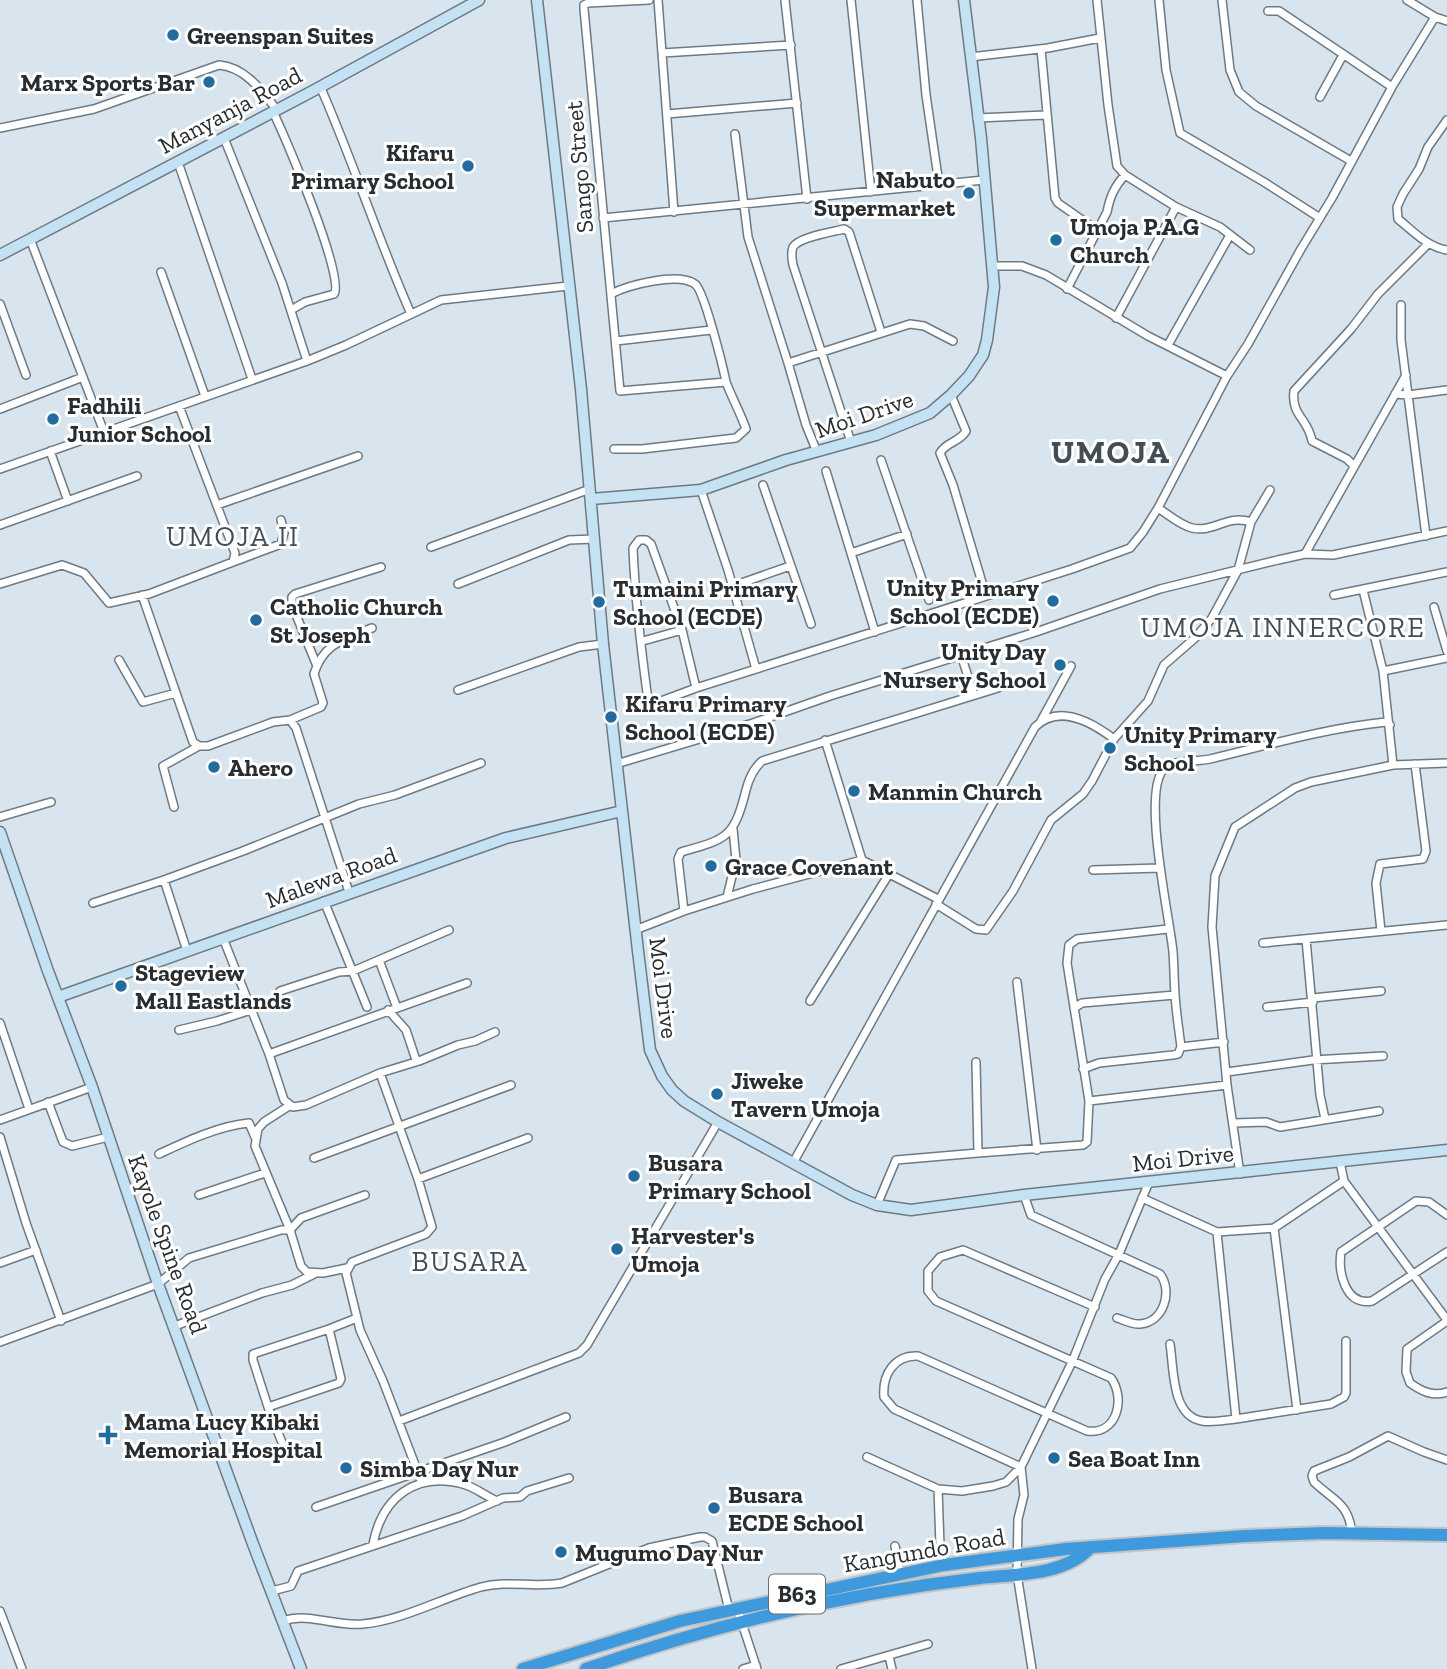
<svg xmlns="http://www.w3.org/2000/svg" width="1447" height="1669" viewBox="0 0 1447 1669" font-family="'Zilla Slab',serif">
<rect width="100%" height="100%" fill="#d8e5ef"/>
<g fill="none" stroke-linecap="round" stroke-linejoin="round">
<g stroke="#6e7a83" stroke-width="10">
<path id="street" d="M658 0 674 212
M785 0 807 199
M851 0 871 192
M917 0 926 95 939 184
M1097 0 1108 105 1117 166 1125 175 1176 207 1220 227 1250 250
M1159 0 1166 70 1180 133 1264 182 1320 218
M1222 0 1230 70 1239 92 1256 106 1351 161
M1407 0 1435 17
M1268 11H1279L1392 87
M1041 49 1055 198 1058 203 1098 231
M662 53 791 45
M970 57 1048 48 1100 38
M320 86C353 161 378 239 411 314
M1320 97 1343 55
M273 112C285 136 346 279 334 294L305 302 291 310
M667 114 797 103
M977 118 1046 115
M1447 120 1428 147 1419 169 1403 194 1397 207 1398 219C1413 231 1427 247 1447 250
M0 128 94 109 219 65C245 67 262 91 277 110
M735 134 748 237 788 363
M224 138 282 283 307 361
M180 168 252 379
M603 218 984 180
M30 239 104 432
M994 266H1022L1046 275 1148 336 1227 376
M161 272 205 396
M1067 289 1107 212C1110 197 1114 187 1125 175
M611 294C628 285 678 272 695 284 704 290 723 367 726 382
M0 304 26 375
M1401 305V340L1426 536
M1116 318 1176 207
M616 341 711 330
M1168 345 1230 235
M1395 394 1408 395 1447 390
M951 395 966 431C960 442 946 442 940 453L953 485 986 596
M0 409 83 377
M851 442 793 265C792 260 791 252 793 247 799 237 833 232 844 229L849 232 881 332
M614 449H642L736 438 746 429C740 412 732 398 726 382L620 391 584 9V5L588 3 649 0
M50 451 68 501
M817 452 806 425 788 363 910 324 924 326 953 341
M881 460 929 600
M1354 466 1347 459 1312 441C1308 418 1291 416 1294 391L1351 329 1378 294 1428 244
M0 469 307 361 346 345 441 300 568 286
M826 471 875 632
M763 485 811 624
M701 490 728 570 756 669
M217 505 358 456
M1158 508C1169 515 1180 525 1192 528 1214 533 1227 514 1251 522
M0 525 137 476
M431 547 590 489
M851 553 907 534
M1305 554 1406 375
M233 562 281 544 284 533 281 520
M0 584 62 565 84 573 109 603 149 594 233 562 235 553 179 406
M458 584 569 540 594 539
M733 586 790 566
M1363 590 1383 671 1393 765
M142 595 193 742 199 746H208L273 722 290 720 321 707 323 703 314 674C323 643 345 639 372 628
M1334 595 1447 572
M1434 607 1447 651
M643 641 682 630
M961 655 974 695
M119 660 143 702 176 693
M317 666 292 605V597L295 594 381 567
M1383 671 1447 658
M696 688 682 630 651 544 646 540H639L633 548C635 600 641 649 648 700L653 704 696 688 1072 569 1130 548 1143 532 1158 508 1227 376 1248 344 1301 249 1332 198 1392 87 1435 17 1447 21
M458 690 579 647 603 644
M290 720 296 728 349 892
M1041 721 1071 666
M825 740 862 860
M616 764 753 723 830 696 1036 632 1160 589 1278 560 1305 554 1333 555 1447 531
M174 807 163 766 199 746
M0 817 51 802
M1093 870 1159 868
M164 880 243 851 359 804 395 795 481 763
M727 897 736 860 733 829
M324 901 367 1007
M93 903 164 880 187 951
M936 904 976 929 986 930 1013 891 1051 820 1083 794 1092 781 1114 739
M684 911 678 859 681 852C727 839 734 838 746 790 749 778 753 769 762 761L998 688
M635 930 684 911 753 889 862 860 938 899
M1381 931 1376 883 1380 864 1423 859 1426 851 1415 764
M223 938 269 1054 284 1100 293 1107 306 1105 380 1073 418 1179 432 1227 426 1234 352 1262 346 1273 360 1330 383 1381 422 1483
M1306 939 1320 1095 1325 1119
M1263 943 1447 925
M379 960 397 1008
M1017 982 1037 1150
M280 991 339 972 353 971 449 930
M1313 998 1381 991
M810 1001 889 874
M1267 1007 1313 1002
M1074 1008 1082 1003 1175 995
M388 1010 406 1030 416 1060 419 1061
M0 1023 29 1109
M179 1030 217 1021 251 1010
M1181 1047 1224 1042
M269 1054 467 983
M976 1062 978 1153 1083 1145 1087 1142 1089 1101 1067 963 1069 945 1077 939 1168 929
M1083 1069 1099 1063 1173 1055 1178 1054 1181 1047C1179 1030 1176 1012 1175 994 1174 980 1174 966 1173 952 1170 919 1141 792 1164 769 1174 759 1197 762 1210 759 1268 745 1327 728 1386 722L1390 725
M1227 1072 1313 1060 1383 1056
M380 1073 419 1061 458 1045 475 1041 495 1032
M1089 1101 1227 1085
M48 1102 63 1142 72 1146 108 1137
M289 1106 264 1122 258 1129 255 1146 290 1230
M0 1120 92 1087
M1234 1123 1266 1122 1280 1127 1379 1111
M0 1137 26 1223 61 1321
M159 1154C187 1141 218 1126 249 1123L255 1137
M314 1158 511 1085
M793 1163 1035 727C1059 703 1093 723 1114 739L1148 701 1164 665 1195 638 1212 618 1238 570 1251 522 1270 490
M1240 1174 1227 1085 1212 927 1215 876 1235 827 1295 788 1311 782 1393 765 1447 763
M418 1179 528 1138
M1344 1181 1447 1320
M199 1195 265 1173
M1024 1195 1031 1215 1160 1274C1173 1291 1164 1322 1140 1324 1133 1325 1124 1320 1117 1318
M1142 1198 1217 1232 1274 1228 1344 1181 1340 1162
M877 1205 896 1160 978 1153
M1447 1215 1429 1202 1416 1201 1341 1252C1338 1272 1345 1306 1372 1301L1447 1252
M1274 1228 1297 1410
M1217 1232 1236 1419 1331 1404 1344 1397 1346 1393V1341
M0 1263 36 1250
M347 1268 323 1273 307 1272 301 1266 290 1230 301 1218 365 1195
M1447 1321 1407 1349 1406 1372 1410 1383C1421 1391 1433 1397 1447 1392
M175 1326 262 1293 292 1285 314 1274
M0 1342 158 1284 189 1258 281 1230H290
M1170 1344C1174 1368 1171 1416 1202 1421 1213 1423 1225 1420 1236 1419
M268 1407 253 1360V1354L329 1329
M399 1421 579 1353 587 1345 718 1122
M283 1445 268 1407 339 1383 341 1379 329 1329 357 1318
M867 1457 938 1489 962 1491 993 1486 1006 1482 1021 1467 1072 1362 1105 1279 1119 1254 1149 1182
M938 1489 940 1545 944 1565
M316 1507 505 1442 566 1417
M1352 1534C1349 1503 1334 1501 1314 1482L1312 1476 1314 1471 1349 1457 1388 1436 1424 1452 1447 1460
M373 1544C382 1498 415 1471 463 1484 475 1487 485 1496 497 1501
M895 1546 900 1573
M272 1591 291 1586 298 1571 462 1516 503 1498 520 1497 527 1491 569 1478
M737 1608 757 1669
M0 1611 22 1669
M283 1621C309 1612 336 1627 363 1624 404 1620 442 1598 481 1587 508 1580 535 1588 562 1583L649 1548 700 1537H705L712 1541 729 1610
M889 1656 892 1669
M743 1669 756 1665
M841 1669 928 1644
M1032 1669 1017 1574 1018 1519 1024 1495 1021 1467 894 1409 884 1397C882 1375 894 1355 918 1356L1087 1431C1117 1435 1126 1399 1111 1378L936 1301 928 1291V1271L940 1257 963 1250 1095 1307"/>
</g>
<g stroke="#6e7a83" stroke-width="13">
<path id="secondary" d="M537 0 581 389 603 644 638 951 650 1050 662 1076 672 1090 684 1101 718 1122 852 1195 877 1205 911 1210 1024 1195 1447 1150
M0 255 309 93 479 0
M591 499 701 490 786 460 876 435 930 413 951 395 969 376 983 355 987 340 994 287 981 138 964 0
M0 832 48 971 92 1087 158 1284 253 1544 301 1669
M58 997 506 838 622 811"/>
</g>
<g stroke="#c3c4c5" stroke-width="16">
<path id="highway" d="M523 1669 680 1621 944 1565 1066 1549 1245 1536 1324 1533 1447 1535
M586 1669C713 1625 847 1593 980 1578 1017 1574 1063 1576 1090 1548"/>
</g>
<use href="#street" stroke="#fff" stroke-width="7"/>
<use href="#secondary" stroke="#c5e1f4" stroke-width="10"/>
<use href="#highway" stroke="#3e9adc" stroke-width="12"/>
</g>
<g fill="#216b9e" stroke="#fff" stroke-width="2.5">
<circle cx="173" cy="35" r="7"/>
<circle cx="209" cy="82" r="7"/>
<circle cx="468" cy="166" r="7"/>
<circle cx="969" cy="193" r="7"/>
<circle cx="1056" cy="240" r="7"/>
<circle cx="53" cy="419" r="7"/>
<circle cx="1053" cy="601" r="7"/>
<circle cx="599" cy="602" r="7"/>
<circle cx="256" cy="620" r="7"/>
<circle cx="1060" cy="665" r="7"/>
<circle cx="611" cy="717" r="7"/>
<circle cx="1110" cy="748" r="7"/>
<circle cx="214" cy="767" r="7"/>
<circle cx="854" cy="791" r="7"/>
<circle cx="711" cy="866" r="7"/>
<circle cx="121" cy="986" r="7"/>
<circle cx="717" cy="1094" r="7"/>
<circle cx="634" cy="1176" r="7"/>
<circle cx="617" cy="1249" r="7"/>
<path d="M104.5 1424.5h7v7h7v7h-7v7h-7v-7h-7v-7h7z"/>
<circle cx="1054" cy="1458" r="7"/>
<circle cx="346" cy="1468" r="7"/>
<circle cx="714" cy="1508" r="7"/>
<circle cx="561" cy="1552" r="7"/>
</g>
<g text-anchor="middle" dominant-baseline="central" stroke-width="6" stroke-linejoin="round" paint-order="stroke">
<rect fill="#fff" stroke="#686c6f" stroke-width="2" x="769" y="1574.5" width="56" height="39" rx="5"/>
<g font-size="23" font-weight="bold" fill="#282d31">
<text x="797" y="1594">B63</text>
</g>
<g font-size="24" font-weight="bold" fill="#282d31" stroke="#fff" text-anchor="start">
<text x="187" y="35">Greenspan Suites</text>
<text x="195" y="82" text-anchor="end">Marx Sports Bar</text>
<text x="454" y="152" text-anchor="end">Kifaru<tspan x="454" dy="28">Primary School</tspan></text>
<text x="955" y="179" text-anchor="end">Nabuto<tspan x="955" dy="28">Supermarket</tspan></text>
<text x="1070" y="226">Umoja P.A.G<tspan x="1070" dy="28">Church</tspan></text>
<text x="67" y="405">Fadhili<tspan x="67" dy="28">Junior School</tspan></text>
<text x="1039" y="587" text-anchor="end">Unity Primary<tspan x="1039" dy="28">School (ECDE)</tspan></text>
<text x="613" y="588">Tumaini Primary<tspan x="613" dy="28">School (ECDE)</tspan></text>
<text x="270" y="606">Catholic Church<tspan x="270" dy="28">St Joseph</tspan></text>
<text x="1046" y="651" text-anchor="end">Unity Day<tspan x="1046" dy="28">Nursery School</tspan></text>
<text x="625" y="703">Kifaru Primary<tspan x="625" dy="28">School (ECDE)</tspan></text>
<text x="1124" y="734">Unity Primary<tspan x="1124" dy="28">School</tspan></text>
<text x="228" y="767">Ahero</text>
<text x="868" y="791">Manmin Church</text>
<text x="725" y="866">Grace Covenant</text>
<text x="135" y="972">Stageview<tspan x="135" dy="28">Mall Eastlands</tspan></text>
<text x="731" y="1080">Jiweke<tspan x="731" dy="28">Tavern Umoja</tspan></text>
<text x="648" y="1162">Busara<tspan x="648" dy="28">Primary School</tspan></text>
<text x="631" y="1235">Harvester's<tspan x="631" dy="28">Umoja</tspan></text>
<text x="124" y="1421">Mama Lucy Kibaki<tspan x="124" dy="28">Memorial Hospital</tspan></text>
<text x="1068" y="1458">Sea Boat Inn</text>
<text x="360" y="1468">Simba Day Nur</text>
<text x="728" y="1494">Busara<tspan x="728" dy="28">ECDE School</tspan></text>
<text x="575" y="1552">Mugumo Day Nur</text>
</g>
<g font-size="24" fill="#282d31" stroke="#fff">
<text transform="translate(230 110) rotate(-28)">Manyanja Road</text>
<text transform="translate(579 167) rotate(-95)">Sango Street</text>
<text transform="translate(864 414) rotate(-19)">Moi Drive</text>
<text transform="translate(331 877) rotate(-20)">Malewa Road</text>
<text transform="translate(664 988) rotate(83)">Moi Drive</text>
<text transform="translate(1183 1158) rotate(-6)">Moi Drive</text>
<text transform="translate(168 1244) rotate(70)">Kayole Spine Road</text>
<text transform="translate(924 1550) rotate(-10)">Kangundo Road</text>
</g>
<g font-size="28" letter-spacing="2" fill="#434d56" stroke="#fff">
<text x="233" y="536">UMOJA II</text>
<text x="1283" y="627">UMOJA INNERCORE</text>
<text x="470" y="1261">BUSARA</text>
</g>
<g font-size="32" font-weight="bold" letter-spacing="2" fill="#434d56" stroke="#fff">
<text x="1111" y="452">UMOJA</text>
</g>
</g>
</svg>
